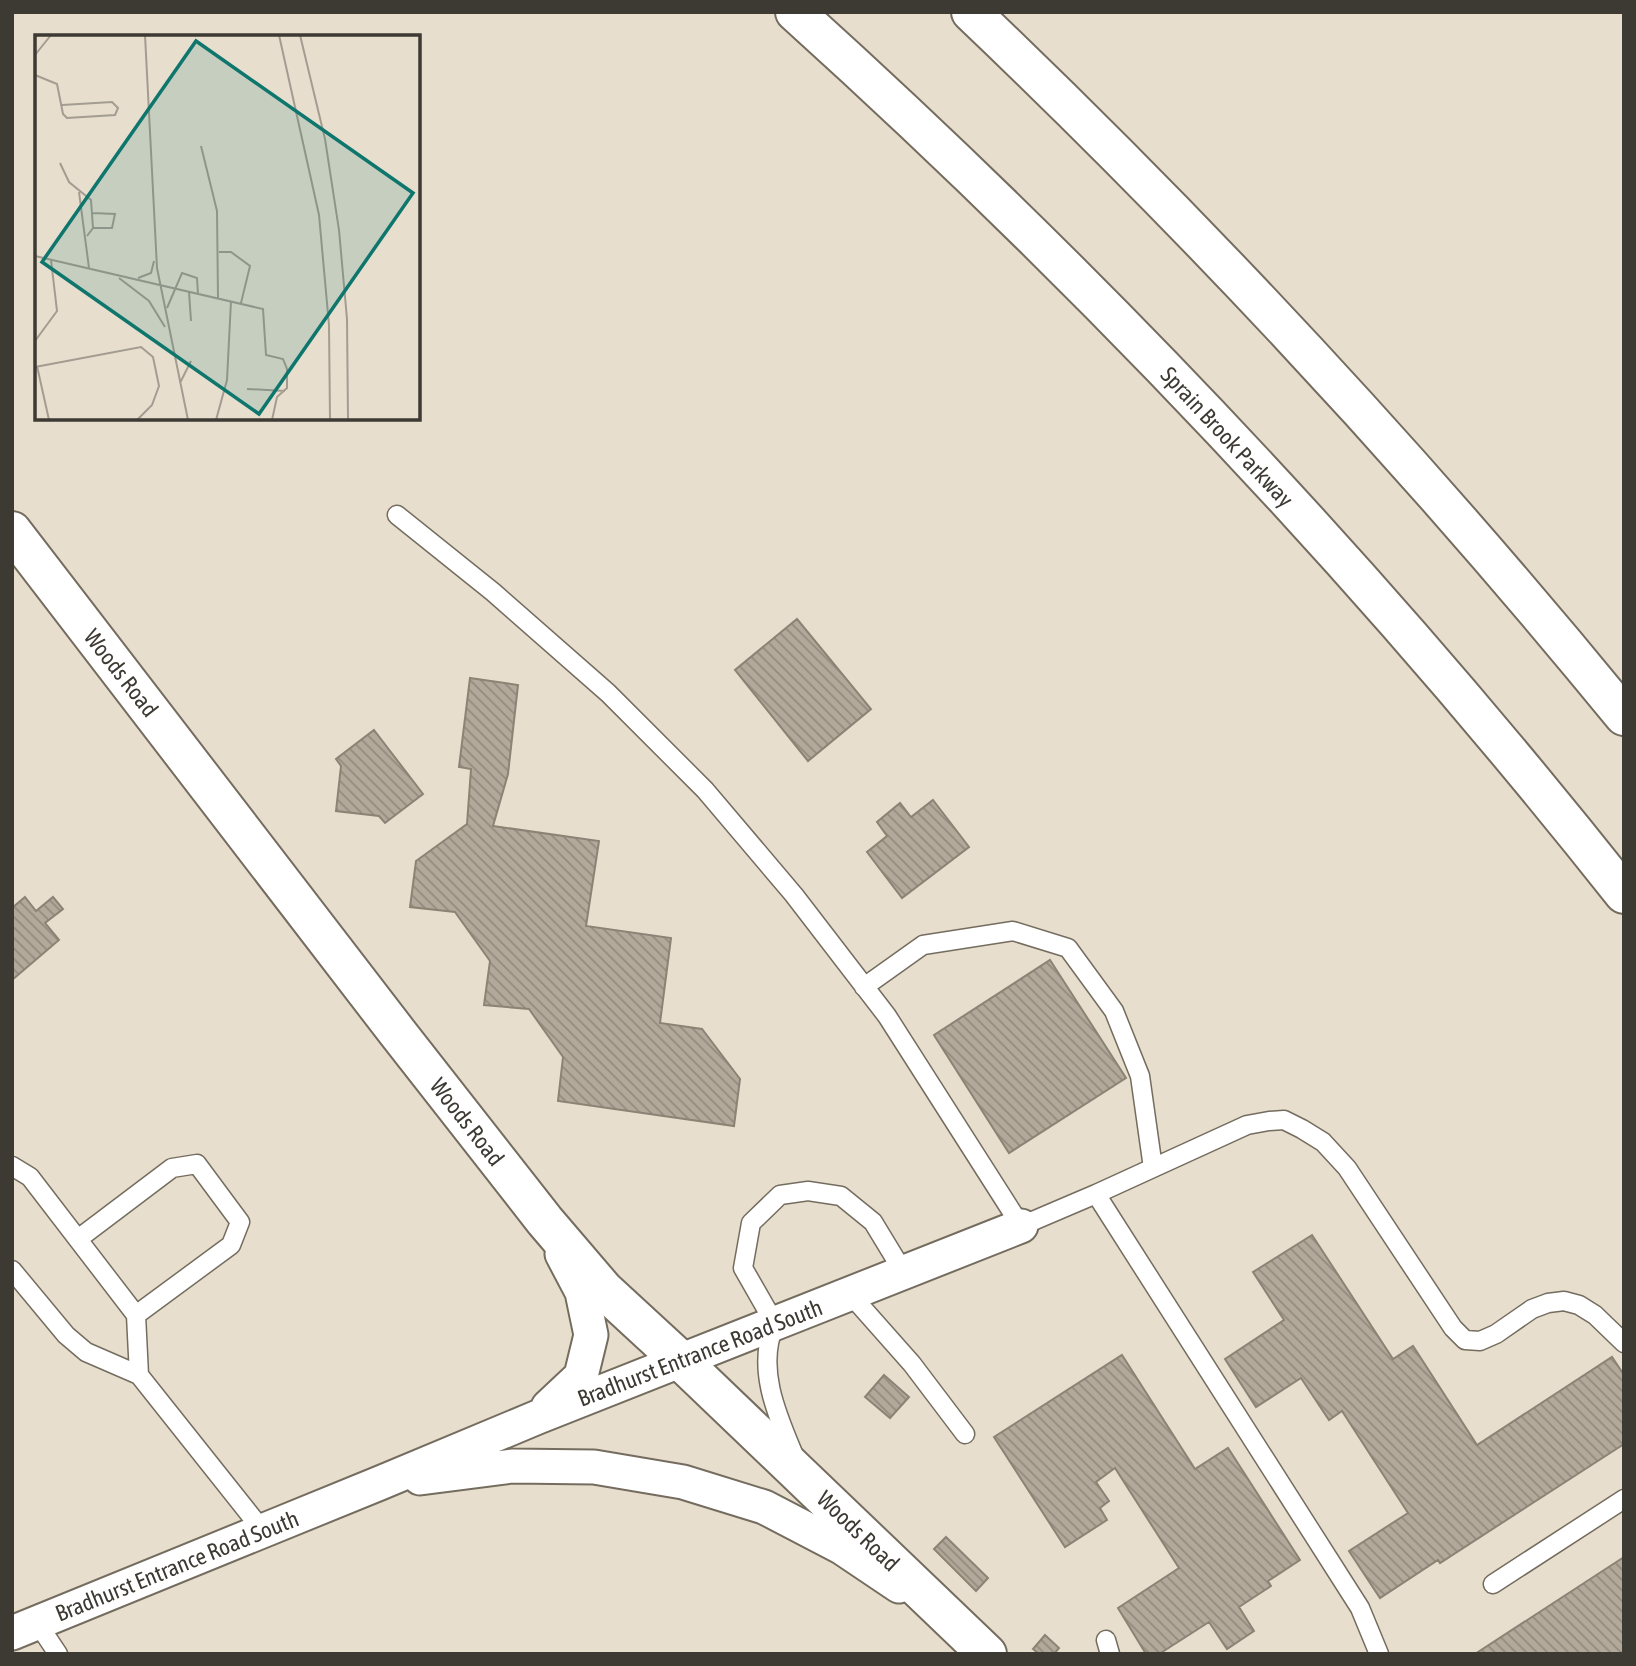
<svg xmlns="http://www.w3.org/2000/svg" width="1636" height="1666" viewBox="0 0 1636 1666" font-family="'Asap Condensed',sans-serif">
<defs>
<pattern id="building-back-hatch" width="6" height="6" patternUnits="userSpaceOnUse" patternTransform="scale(1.75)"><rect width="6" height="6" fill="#b2a99a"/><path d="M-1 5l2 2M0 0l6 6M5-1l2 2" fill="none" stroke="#928b7e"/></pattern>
</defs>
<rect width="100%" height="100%" fill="#e7dece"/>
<path fill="url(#building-back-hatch)" stroke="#8b8374" stroke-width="2" d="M797 619 871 709 808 761 735 670Z
M470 678 518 685 508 774 493 826 599 841 586 926 671 938 660 1023 702 1029 740 1079 734 1126 558 1101 563 1057 529 1009 484 1005 490 961 455 912 410 907 416 861 467 824 471 769 459 767Z
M374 730 423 794 385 823 379 816 336 811 341 766 336 759Z
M933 800 969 847 902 898 867 852 887 836 877 822 900 803 911 817Z
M25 897 36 911 53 897 63 909 45 923 59 940 12 980V908Z
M1050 960 1126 1078 1009 1153 934 1035Z
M1312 1235 1393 1359 1413 1346 1477 1445 1612 1357 1624 1375V1444L1440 1563 1438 1560 1380 1598 1349 1551 1408 1513 1342 1411 1329 1420 1301 1378 1256 1407 1225 1359 1284 1320 1253 1272Z
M1122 1355 1195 1469 1228 1448 1300 1560 1268 1581 1271 1586 1239 1607 1254 1631 1227 1649 1209 1622 1159 1654H1146L1118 1608 1179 1568 1115 1468 1096 1482 1109 1501 1100 1508 1107 1520 1065 1547 994 1437Z
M884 1375 909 1397 890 1418 865 1397Z
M946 1537 988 1578 976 1591 934 1549Z
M1624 1557V1654H1475Z
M1045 1635 1059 1648 1054 1654H1039L1033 1649Z"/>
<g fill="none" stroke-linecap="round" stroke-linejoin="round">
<g stroke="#746c5e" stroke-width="21">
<path id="service" d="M397 515 493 592 608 693 705 790 794 895 887 1016 1021 1226 1096 1194 1247 1125 1269 1121 1284 1120 1302 1129 1323 1142 1347 1168 1453 1328 1465 1340 1480 1341 1496 1334 1532 1309 1548 1303 1564 1301 1579 1305 1595 1315 1624 1343
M864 987 923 945 1013 931 1068 948 1114 1011 1140 1076 1153 1168
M12 1166 30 1177 136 1315 139 1375
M1096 1194 1360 1608 1379 1654
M78 1239 172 1168 197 1164 240 1222 231 1245 136 1315
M12 1270 66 1335 86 1352 139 1375 263 1531
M850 1294 912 1364 965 1434
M793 1453C776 1413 756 1366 775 1324L743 1268 751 1223 780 1195 808 1191 841 1196 873 1222 904 1273
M1493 1584 1624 1499
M38 1624 58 1654
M1106 1640 1110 1654"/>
</g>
<g stroke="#746c5e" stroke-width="37">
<path id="minor" d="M548 1407 581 1376 591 1335 582 1292 562 1254
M420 1478 512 1466 594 1467 683 1482 764 1507 841 1547 899 1586
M12 1633 380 1483 538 1417 1021 1226"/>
</g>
<g stroke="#746c5e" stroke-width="42">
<path id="tertiary" d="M12 531 397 1032 545 1221 604 1290 680 1360 987 1654"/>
</g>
<g stroke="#746c5e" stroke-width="42">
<path id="motorway" d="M795 12C1095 283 1373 577 1624 894
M971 12C1203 233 1421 468 1624 716"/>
</g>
<use href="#service" stroke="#fff" stroke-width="18"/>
<use href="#minor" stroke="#fff" stroke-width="33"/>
<use href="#tertiary" stroke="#fff" stroke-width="38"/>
<use href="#motorway" stroke="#fff" stroke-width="38"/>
</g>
<g text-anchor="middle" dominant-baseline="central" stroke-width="5" stroke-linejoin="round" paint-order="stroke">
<g font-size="23" fill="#3d3933" stroke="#fff">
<text transform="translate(1227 437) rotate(47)">Sprain Brook Parkway</text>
<text transform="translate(121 673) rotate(52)">Woods Road</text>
<text transform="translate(467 1122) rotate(52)">Woods Road</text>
<text transform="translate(700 1353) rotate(-21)">Bradhurst Entrance Road South</text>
<text transform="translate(858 1531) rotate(44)">Woods Road</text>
<text transform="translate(177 1566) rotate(-22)">Bradhurst Entrance Road South</text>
</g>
</g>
<g transform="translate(35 35)">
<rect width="385" height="385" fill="#e7dece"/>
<path fill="none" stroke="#a39c90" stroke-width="2" d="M110 0 122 233 153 385M244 0 284 180 294 290 295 385M265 0 290 104 304 195 312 284 313 385M0 20 16 0M0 40 22 49 28 79 32 83 80 80 83 73 77 67 27 70M166 111 182 176 183 263M25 128 34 147 56 165 58 193 52 201M44 157 54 233M57 178 80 179 77 193H58M184 217H196L215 231 206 268M0 221 228 274 231 320 248 324 252 334V353L242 362 237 385M84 243 114 266 130 292M103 243 116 238 119 226M154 257 156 286M132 273 147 238 162 243 163 259M0 306 22 276 16 225M2 331 14 385M0 332 106 312 118 322 124 351 117 370 102 385M145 348 156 326M212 354 250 356M181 385 192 345 196 266"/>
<path fill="#0f766e" fill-opacity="0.15" stroke="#0f766e" stroke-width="3.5" d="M161 6 378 158 224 379 7 227Z"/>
<rect width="385" height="385" fill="none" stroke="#3d3933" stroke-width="3.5"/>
</g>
<rect width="1636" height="1666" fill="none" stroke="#3d3933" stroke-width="28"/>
</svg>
